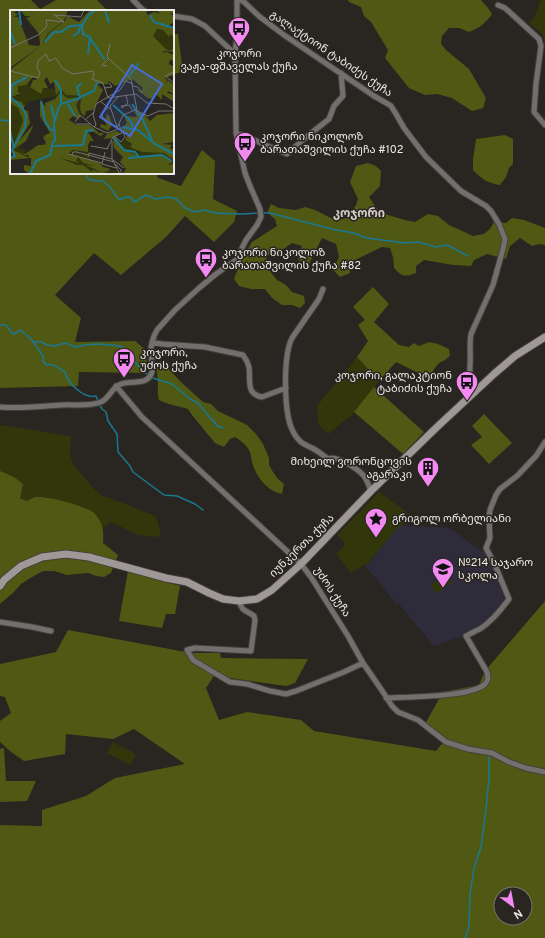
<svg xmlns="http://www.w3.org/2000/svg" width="545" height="938" viewBox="0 0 545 938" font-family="Overpass,'Noto Sans Georgian',sans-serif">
<rect width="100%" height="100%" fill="#292520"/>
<path fill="#2e2b3b" d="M403 525 450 528 477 548 486 552 504 595 503 605 482 626 460 637 434 646 399 604 397 605 380 583 364 565 369 563 398 526Z"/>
<path fill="#31370a" d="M540 0H545V43L542 34 529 23 536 14Z
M357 357 379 381 352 415 328 434 318 424 317 406Z
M0 425 71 436 70 454 73 464 93 488 103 496 115 500 155 516 158 522 161 537 138 535 111 522 103 528 100 522C85 514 53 493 36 497 33 497 30 500 27 501L20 498 2 472 0 471Z
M379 492 408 513 403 525 398 527 369 562V563L364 565 351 573 336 554 346 544 337 535Z
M446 575 452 583 436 593 431 585Z
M113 742 136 754 130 765 107 753Z"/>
<path fill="#505913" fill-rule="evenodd" d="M0 0H31L40 9 56 0H97L108 11H11V173H156L158 178 181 186 202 150 215 161 213 199 237 211 234 222 214 242 185 216 166 237 121 275 94 253 55 295 81 318 75 342 135 341 147 351 146 373 79 372 78 386 0 388Z
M348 0H481L488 8 492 14C486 23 479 28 469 32L459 28H449L442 36 441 44 446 50 469 69 486 98 483 108 472 111 452 98 437 94 425 95 409 88 385 58 388 50 371 22 364 16 361 7 349 2Z
M173 34H178L183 72 173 74Z
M505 135 513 139V164L509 168 506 177 500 185C487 183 482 179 473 170V159L476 139Z
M368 163 376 166 381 171 380 186 369 197 377 209 385 214 405 220 415 222 428 214 438 216 449 225 473 236 484 234 490 229 494 222 506 223 512 218 524 220 545 228V245L539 244 532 246 520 238 510 246 506 259 487 254 474 260 471 266 453 265 424 260 416 266V273C405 277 402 277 394 268L393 257 390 248 382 247 351 262 350 273 340 277 333 270 339 257 336 244 322 238 309 264 298 260 302 246 292 243 285 248 267 256 265 265 277 280 286 285 292 292 304 296 305 303 300 308 292 305H282L272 298 265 289H251L239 286 234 279 241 261 252 242 277 226 275 219 270 215 268 211 271 204 279 208 296 210 305 207 315 210 333 219H344L351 213 356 205 358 199 350 182 356 166Z
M373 287 389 304 374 322 399 345 409 347 414 343 419 346 429 342 438 344 449 349 450 356C447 359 443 361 439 363 434 368 433 374 425 376L396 362 379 381 357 357 368 341 358 325 365 320 353 307Z
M161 361 181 382 203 402 211 404 218 411 247 425 256 434 263 444 269 458V465L273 472 278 479 284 484 282 494C267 491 256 477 252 462 251 459 251 455 250 452 247 445 241 441 235 437L230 439 224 447 215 443 192 415 188 409C179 406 168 405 159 400 157 394 158 390 158 384 158 377 156 370 157 363Z
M374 387 424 432 403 454 354 412Z
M484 414 512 443 489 464 471 445 482 437 472 426Z
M0 471 14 477 23 484 20 498 27 501C30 500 33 497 36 497 44 495 90 507 95 514 103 523 104 531 103 543L118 555 111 573 104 577 96 576 88 573 67 575 54 571H43L32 577 21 584 14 592 0 604Z
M128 571 180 586 175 614H166L162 628 119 621Z
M545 601V938H0V825L42 826V810L86 796 115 778 185 764 134 729 113 739 66 734 65 754 24 761 10 751 0 742V721L11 713 5 697 0 696V664L56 652 68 630 191 653H220L221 658 308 659 295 683 286 686 230 678 217 671 206 688 219 720 247 712 301 720 314 731 436 751 446 739 425 724 443 692 479 685 485 671ZM501 894H525V918H501Z
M4 748 6 781H36L27 801 0 802V749Z"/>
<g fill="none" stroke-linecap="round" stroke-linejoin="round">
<path stroke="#197993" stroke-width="1.5" d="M0 120 8 121 11 122
M72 173H75
M85 173 89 180 103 181 110 187 119 200 126 197H130L134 202 146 195 155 199 169 197 176 199 185 208 194 212 204 210 215 213 242 214 259 213
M263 213H270L336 230 354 233 366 238 405 243 419 242 436 247 447 245 468 256
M0 325H6L12 333 14 334 21 330 32 340 43 356V360L46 365C54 363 58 368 65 372 67 383 84 399 96 396L98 401
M34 342H41L47 345 55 346 65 343 76 347 84 345 98 344 121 346 141 369 148 375 153 378 172 384 190 399 198 403 212 420 214 421 217 426 223 428
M99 404 102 409 106 412 108 421 117 434 118 452 130 466 133 472 164 495 177 496 195 504 203 510
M465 938 469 927 470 894 474 868 481 847 486 810 489 778V757"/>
<g stroke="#44403c" stroke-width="7">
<path id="street" d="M133 0 142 9 145 11
M237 0H241L244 2 260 17 284 35 374 96 388 104 391 106 396 114 404 128 426 157 461 191 486 206 491 211 499 224 505 239 503 249 493 285 471 334C469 345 471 355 470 366 470 376 468 386 470 396
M498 5 505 8 539 39 541 46 536 84 534 112 545 125
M173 16 192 19 205 26 235 54
M236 133 246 136 263 144 287 154 305 138 329 119 334 106 343 96 341 73
M323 289 319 299 292 338C283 356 284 408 291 427 293 432 296 437 299 440 302 444 308 446 312 448 318 451 323 455 328 459 337 455 358 469 364 476 367 480 369 486 371 491
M152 342 162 344 205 347 243 355C246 359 248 363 249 367 251 379 245 394 262 397L286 388
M116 386 142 417 167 440 301 564 311 577 348 636 363 663 383 692 392 706 398 712 418 720 446 742 468 749 492 753 509 762 526 768 545 772
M0 407C20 409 41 406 61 405 74 404 89 407 101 402 109 399 111 388 121 384 132 380 148 386 152 372L151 347 154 336 157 330 175 310 199 288 216 274 236 260 246 240 257 225 261 217 260 209 250 186 245 173 236 133 235 54 237 34V0
M239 601C243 613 245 609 254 616L255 620 251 651 195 648 187 650 193 660 230 682 247 684 270 691 286 694 296 691 344 672 363 663
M0 622 32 627 51 631
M386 698C406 697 473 697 485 684 489 680 488 677 487 672L466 636C470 634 475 631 480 629 491 622 501 610 509 599L495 565 486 548 490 538 489 518 490 510 496 495 500 489 517 476 536 456 545 442"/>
</g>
<g stroke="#44403c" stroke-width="9">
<path id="secondary" d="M0 586 4 580 21 566 42 557 66 554 89 557 166 578 187 582 209 593 223 599 239 601 257 599 272 590 301 564 371 491 437 427 494 374 515 356 545 337"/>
</g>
<use href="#street" stroke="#736f6f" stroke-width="5"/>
<use href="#secondary" stroke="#9e9898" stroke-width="7"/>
</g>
<defs>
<g id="bus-pin" transform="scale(1.15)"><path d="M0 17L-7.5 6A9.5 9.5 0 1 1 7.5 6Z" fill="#f38af2" stroke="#292520"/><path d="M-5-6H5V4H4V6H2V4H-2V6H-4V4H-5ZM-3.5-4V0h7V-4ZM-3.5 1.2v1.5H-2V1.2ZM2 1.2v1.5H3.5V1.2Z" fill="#111"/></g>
<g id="building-pin" transform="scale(1.15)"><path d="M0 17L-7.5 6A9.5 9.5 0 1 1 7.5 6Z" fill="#f38af2" stroke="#292520"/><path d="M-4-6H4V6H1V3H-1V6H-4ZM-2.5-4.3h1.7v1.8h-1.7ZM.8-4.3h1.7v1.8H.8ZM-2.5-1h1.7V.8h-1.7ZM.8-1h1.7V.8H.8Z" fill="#111"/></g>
<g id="sight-pin" transform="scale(1.15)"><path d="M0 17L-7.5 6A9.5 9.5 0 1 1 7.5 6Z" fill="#f38af2" stroke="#292520"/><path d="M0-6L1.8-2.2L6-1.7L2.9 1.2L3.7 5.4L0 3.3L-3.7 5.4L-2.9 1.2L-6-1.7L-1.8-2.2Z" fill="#111"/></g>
<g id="school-pin" transform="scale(1.15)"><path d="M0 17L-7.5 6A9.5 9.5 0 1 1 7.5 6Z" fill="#f38af2" stroke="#292520"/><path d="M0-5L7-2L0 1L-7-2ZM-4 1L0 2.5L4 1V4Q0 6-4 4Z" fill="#111"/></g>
</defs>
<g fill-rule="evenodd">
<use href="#bus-pin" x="239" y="28"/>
<use href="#bus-pin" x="245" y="143"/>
<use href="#bus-pin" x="206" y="259"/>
<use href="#bus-pin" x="124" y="359"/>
<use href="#bus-pin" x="467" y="382"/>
<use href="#building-pin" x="428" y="468"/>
<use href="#sight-pin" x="376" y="519"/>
<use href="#school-pin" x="443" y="569"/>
</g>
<g text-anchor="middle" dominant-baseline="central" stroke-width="3" stroke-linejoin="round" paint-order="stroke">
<g font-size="11" fill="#ece9e6" stroke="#292520" text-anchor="start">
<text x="239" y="54" text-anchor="middle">კოჯორი<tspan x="239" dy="13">ვაჟა-ფშაველას ქუჩა</tspan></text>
<text x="260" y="137">კოჯორი ნიკოლოზ<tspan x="260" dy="13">ბარათაშვილის ქუჩა #102</tspan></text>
<text x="222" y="253">კოჯორი ნიკოლოზ<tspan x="222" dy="13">ბარათაშვილის ქუჩა #82</tspan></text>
<text x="140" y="353">კოჯორი,<tspan x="140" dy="13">უძოს ქუჩა</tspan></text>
<text x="452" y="376" text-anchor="end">კოჯორი, გალაკტიონ<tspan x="452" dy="13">ტაბიძის ქუჩა</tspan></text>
<text x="412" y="462" text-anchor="end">მიხეილ ვორონცოვის<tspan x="412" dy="13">აგარაკი</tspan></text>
<text x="392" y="519">გრიგოლ ორბელიანი</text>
<text x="458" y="563">№214 საჯარო<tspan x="458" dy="13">სკოლა</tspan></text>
</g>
<g font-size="11" fill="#ece9e6" stroke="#292520">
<text transform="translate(331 54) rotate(34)">გალაქტიონ ტაბიძეს ქუჩა</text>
<text transform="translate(302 546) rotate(-44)">იუნკერთა ქუჩა</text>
<text transform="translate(332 592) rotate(57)">უძოს ქუჩა</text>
</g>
<g font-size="12" font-weight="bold" fill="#d2ccc6" stroke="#292520">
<text x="359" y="214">კოჯორი</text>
</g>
</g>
<g transform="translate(10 10)">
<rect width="164" height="164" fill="#292520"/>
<path d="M147 19 153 20 159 27V24L164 27 163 41 157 40 143 26 138 24ZM20 70 18 76 29 82 34 78 44 79 47 84 51 79 57 85 72 86 73 106 66 94 70 92V86L57 88 50 82 46 86 18 92 14 96 13 93 0 89 1 83 8 86 12 83 8 81V76ZM0 90 8 98 13 111 4 134 0 117ZM114 130 132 142H150L159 145 164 154 156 156 161 152 151 144 130 146 116 141 110 134ZM9 137 16 141 15 144 9 143 14 145 17 144 21 146 26 145H38L45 146 62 150 69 153 66 152 67 147H62L61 142 68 140 71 146 75 141 84 144 77 145 81 151 68 147 73 153 85 156 78 157 91 162 107 160 110 163 87 162 82 160V162L73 155H67L44 146H41L48 151 41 150 37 145H30L26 149 24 146 14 148 3 140Z" fill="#31370a"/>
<path d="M0 0H7L4 3 8 4 4 7H8L19 35 28 36 30 35 29 24 16 8 21 6H15L10 0H58L54 11 38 23 32 35 0 58ZM80 0H140L136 2 138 5 144 2 151 4 145 0H164V4L159 3 164 6V12L158 16 164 17V27L160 24 159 27 153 20 147 19 143 26 157 40 163 41 161 40 164 38V42L153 41 154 43 151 44 156 42 164 45V52L160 49 159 54 157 53 164 57V65L154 68 157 69 156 74 158 70 164 75V84L158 81 157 83 164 85V92L152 84V90L146 84 143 89 138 88 126 79 131 81 133 78 122 69 105 76 99 71 98 74H87L93 80 83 100 76 101 75 106 71 103 70 96 72 86 56 85 51 79 46 85 44 72 40 74 37 67 34 70 38 78H33L31 84 20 77 23 70 28 69 23 67 16 75 8 76V82L12 83 1 87 0 60 32 35 39 23 55 11 57 6 69 12ZM50 82 57 88 71 87 66 95 71 107 68 108 70 110 63 106 59 110 67 115H80L89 123H94L91 126 93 128 84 122H78L84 131H80L78 135V142L63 140 58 144 90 153 93 157 101 159 98 160 101 161 93 162 104 164H19L14 160V155L21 156V148L0 150 3 146 0 117 4 134 13 111 8 98 1 94 0 89 12 92 14 96 16 94 13 99 18 101 20 113 9 131 24 114 16 131 3 140 19 148V145H15L8 142 15 144 28 135H34L36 133 33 127 37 125 32 126 40 123 30 106V90L36 97 35 93 45 89ZM68 147 73 153 85 156 75 155 91 162 82 160V162L73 155H67L50 148 69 153 66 151ZM124 101 134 104 140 111 147 105 164 103V132L152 134 162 135 160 138 164 140V150L154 143 132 142 120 137 122 134 115 130 118 124H115L111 118 117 113 114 106 127 107ZM96 103 100 107 102 115 98 121 90 117 91 114 97 116 93 108H97ZM107 121 110 123 105 127 114 140 130 146 151 144 162 152 157 155 164 154V164H112L116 159 110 152 113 147 104 138 103 128 94 129 97 124Z" fill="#505913" fill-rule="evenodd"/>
<path fill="none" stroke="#197993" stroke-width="2" d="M9 0 11 15M95 0 99 13M140 5 144 12 164 18M0 20 5 34M63 26 68 23 71 15M80 28 95 50M35 32 44 22H51L60 16 72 15M78 44 80 27 73 24 72 15 79 5 85 0M119 66 129 53M45 70 51 80V93M0 87 12 97 16 105 15 117 2 140 5 146 0 148M1 87 2 75 17 67M70 87 84 81 87 72M31 91 35 111 40 119 45 121M58 94 65 106M122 94 129 105M41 95 45 111M103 95 120 110 123 117M130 104 142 130M112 117 128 120 145 134 164 144M0 121 4 138M104 128 114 140 125 142 129 147M44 136 73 135 76 121 84 120M118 148 152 145 162 151M20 164 26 151 40 145 43 132 45 131 44 113 49 97 51 94 70 88 67 77 72 73"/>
<path fill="none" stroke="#77736f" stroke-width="1" d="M45 5 71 7 74 0M100 34 97 47 121 69 127 100M0 38 28 25 37 16 36 10 54 12 43 4M97 56 92 55 99 48M0 61 28 68 30 63 27 58 28 51 36 44 39 51 46 48 52 58 63 64 83 61 84 65 82 69 93 73 98 88 126 84 137 93 156 94 164 99M164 62 155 66 164 73M123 76 128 77 132 83M94 78 102 77 99 73M90 91 100 99M112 98 111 96 119 95 123 101M112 98 118 93 116 86M93 108 92 104 98 97M75 110 84 102M65 112 70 105 84 117 97 123 106 120 113 105 125 100 138 106 149 101H164M66 114H80M84 117 86 115 83 105 86 94 110 80 116 71 123 74M107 117 100 96 108 87M105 127 111 132 115 127 113 122M102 131V149L110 164M81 136 98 139M97 139 103 127 112 123 109 114M95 142 92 154 106 158M58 144 92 153M62 145 63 142H67L104 152M78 147 79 143 102 149M103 150 114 158M105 154 111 160V164"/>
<path fill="#466ddb" fill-opacity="0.15" stroke="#466ddb" stroke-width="2" d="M122 55 152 74 120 126 90 107Z"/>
<rect width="164" height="164" fill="none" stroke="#ece9e6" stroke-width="2"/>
</g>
<g transform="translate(513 906) rotate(148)"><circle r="19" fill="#292520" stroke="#77736f"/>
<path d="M0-3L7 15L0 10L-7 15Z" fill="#f38af2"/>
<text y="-6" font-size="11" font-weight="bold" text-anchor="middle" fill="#ece9e6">N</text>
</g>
</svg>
